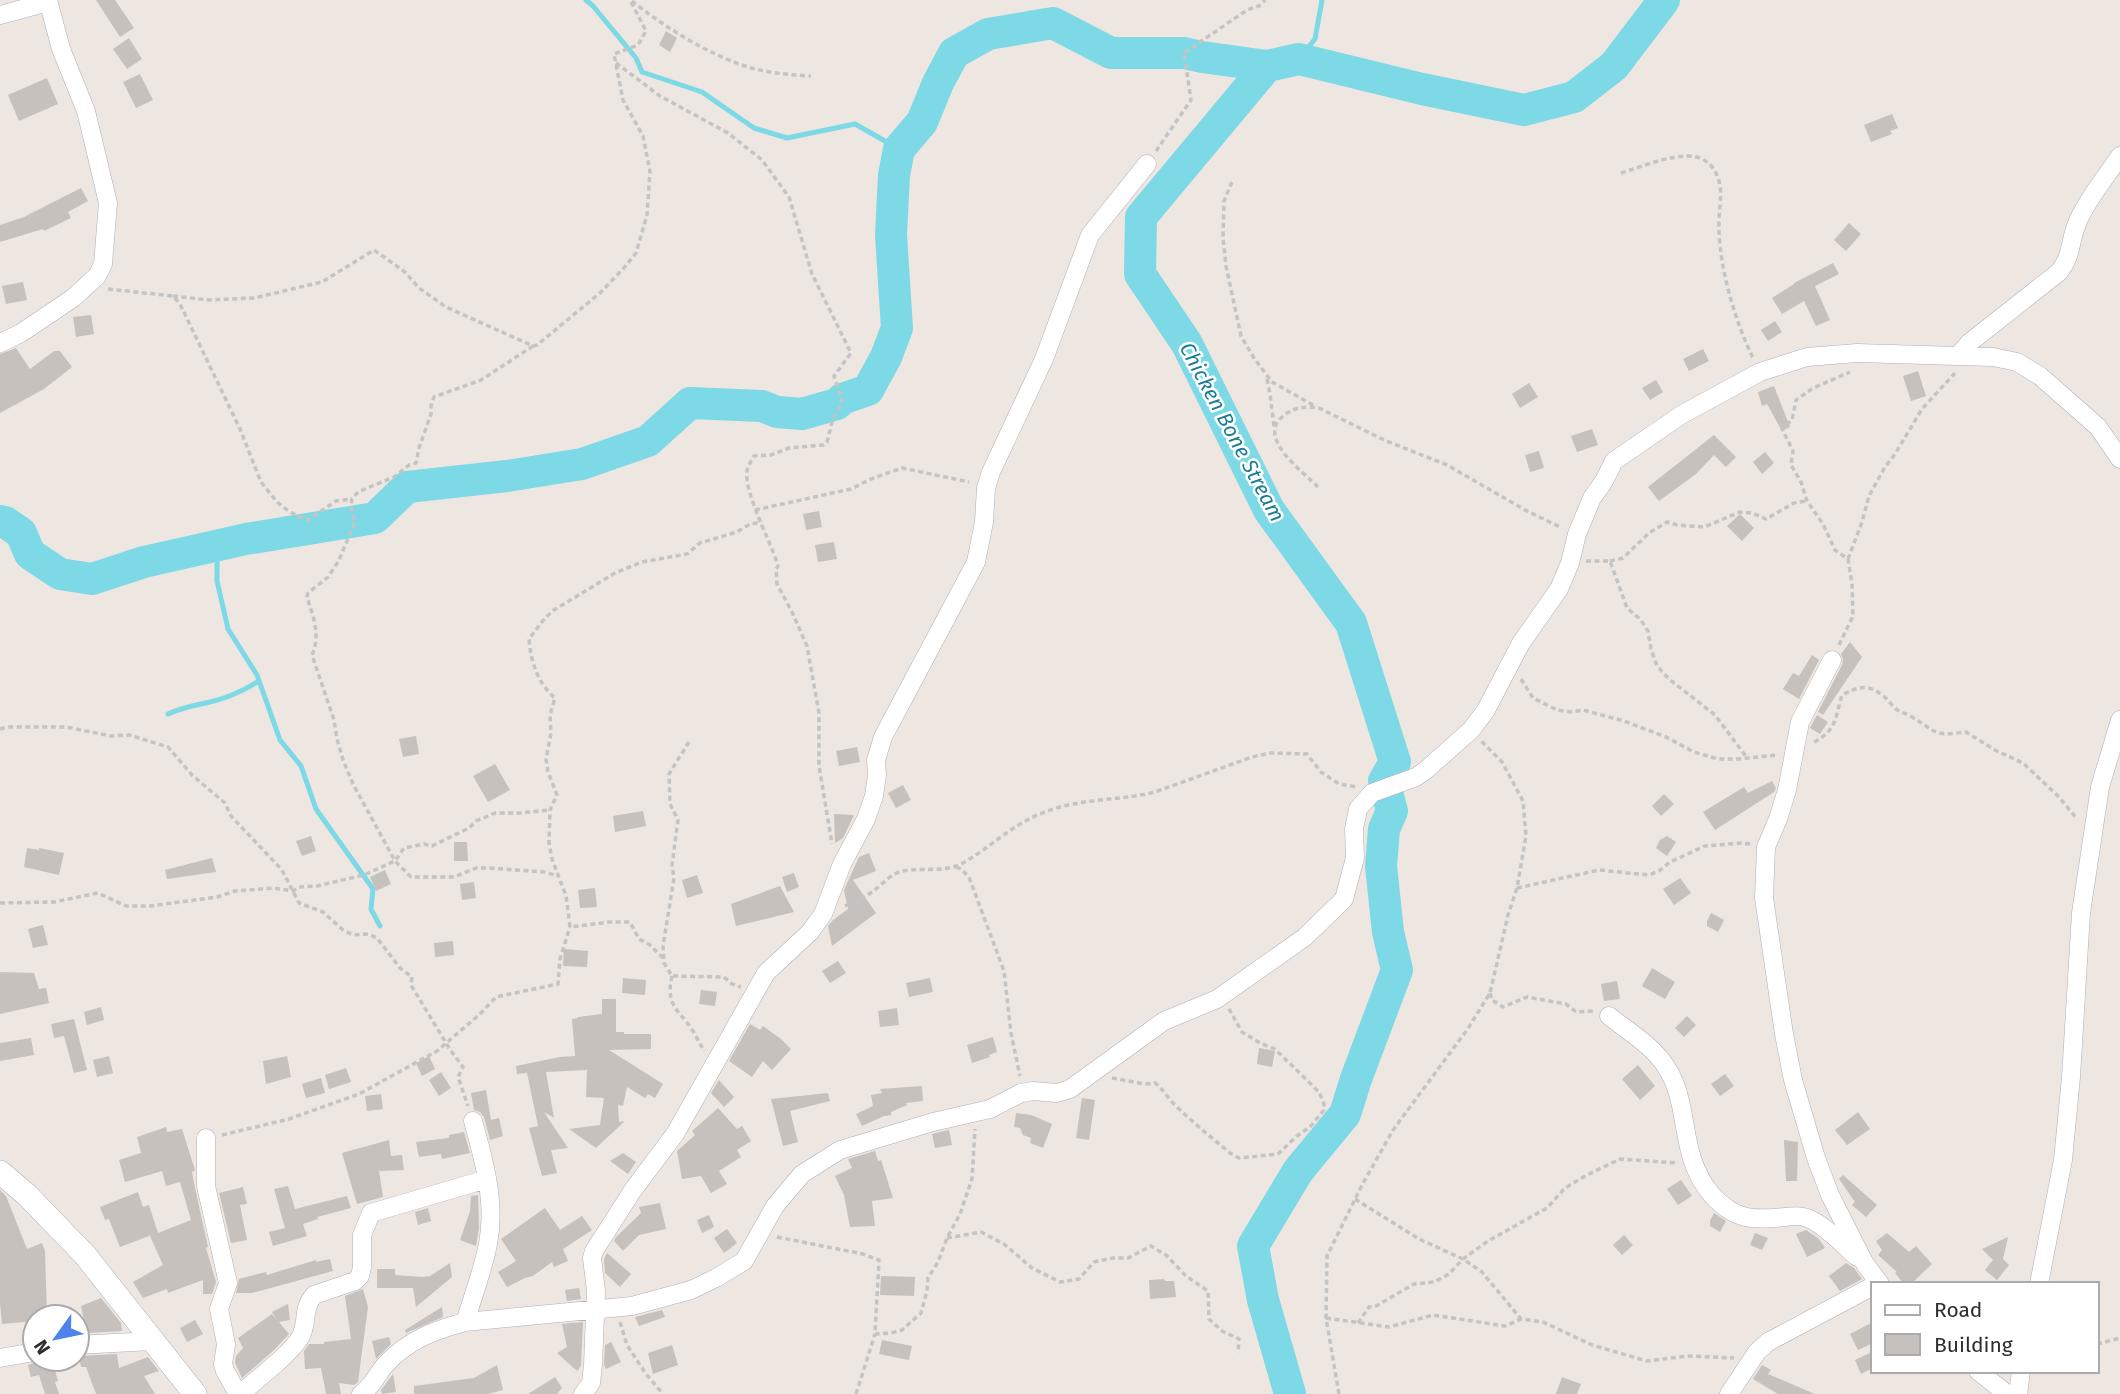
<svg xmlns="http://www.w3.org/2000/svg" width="2120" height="1394" viewBox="0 0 2120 1394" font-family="'Fira Sans',sans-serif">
<rect width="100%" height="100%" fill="#ede6e1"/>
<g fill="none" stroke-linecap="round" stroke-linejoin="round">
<path stroke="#7dd9e5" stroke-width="5" d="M586 0 593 6 636 58 642 72 702 92 754 128 787 138 855 124 899 149
M1299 59 1315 39 1322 0
M217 546V581L228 629 257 675 280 740 301 766 316 809 373 889 371 909 380 926
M168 714C181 708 192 706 206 703 225 699 243 691 259 681"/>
<path stroke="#7dd9e5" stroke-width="32" d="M0 521 5 522 21 533 30 554 60 574 92 579 144 562 246 539 375 518 407 487 507 476 582 464 648 441 690 403 762 406 777 412 802 414 837 404 842 399 868 390 886 357 897 328 891 235 894 175 899 149 922 122 938 83 954 53 988 34 1053 23 1111 53H1184L1202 57 1267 66
M1290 1394 1263 1300 1253 1246 1298 1171 1345 1114 1356 1079 1397 970 1388 932 1381 866 1384 829 1392 811 1384 781 1395 762 1351 623 1269 510 1187 344 1140 274 1141 217 1267 66 1299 59 1422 89 1524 110 1574 97 1614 66 1664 0"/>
</g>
<path fill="#c6c1bc" d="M96 0H115L134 28 120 37Z
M666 31 677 38 670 52 659 45Z
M129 38 142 59 127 69 113 49Z
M140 74 153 100 136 108 123 82Z
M47 78 58 104 19 121 8 95Z
M1892 114 1898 128 1890 131 1892 134 1871 142 1864 125Z
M81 188 88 201 68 212 71 218 44 231 43 229 0 242V225L24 217Z
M1849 223 1861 234 1846 251 1834 240Z
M1833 263 1839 274 1815 286 1830 320 1816 326 1804 301 1782 314 1772 298 1794 284V283Z
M23 282 27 300 6 304 2 286Z
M91 315 94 334 76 337 73 317Z
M1775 321 1782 332 1768 341 1761 330Z
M16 348 30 369 54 351H60L72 367 44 389 0 413V354Z
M1703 349 1709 361 1689 371 1683 359Z
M1918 371 1926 396 1911 401 1903 376Z
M1656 380 1663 392 1650 400 1642 388Z
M1529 383 1538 397 1520 408 1512 394Z
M1774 386 1790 427 1782 431 1767 404 1762 406 1758 392Z
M1592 429 1598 445 1577 452 1571 436Z
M1714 435 1736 457 1726 467 1714 455 1696 474 1659 501 1648 487Z
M1539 451 1544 468 1530 472 1525 455Z
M1765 452 1774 463 1762 474 1753 462Z
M819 511 822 527 806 530 803 514Z
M1740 514 1754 528 1742 541 1727 526Z
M834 542 837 559 818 562 815 545Z
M1850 642 1862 657 1823 715 1818 712 1842 665 1843 659 1841 654Z
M1812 655 1819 660 1799 699 1783 689 1793 673 1799 676Z
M1817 715 1828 722 1820 734 1810 728Z
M416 736 419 754 403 757 399 739Z
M857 747 860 762 839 766 836 751Z
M495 764 510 790 488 802 473 776Z
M1772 781 1776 788 1774 792 1715 830 1703 812 1744 787 1748 793Z
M903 785 911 800 896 808 888 793Z
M1664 794 1674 804 1661 816 1652 806Z
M643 811 646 826 615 832 613 816Z
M834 814 854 815 843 838 835 843Z
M311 836 316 851 302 856 296 841Z
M1667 836 1676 842 1667 856 1656 848 1660 840Z
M454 842H467L468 861H454Z
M27 848 39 850V848L64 853 59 875 24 867Z
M869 853 876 871 853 880 876 913 832 946 828 926 833 920 848 909 844 890 859 857Z
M212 858 216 872 167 879 165 870Z
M385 870 391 884 376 891 370 877Z
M794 873 799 887 787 892 782 877Z
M697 875 703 893 687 898 682 880Z
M1680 878 1691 893 1674 905 1663 889Z
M474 882 476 898 462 900 460 884Z
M780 886 794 912 736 926 731 904Z
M595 888 597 907 580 908 578 890Z
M1711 913 1724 920 1718 932 1707 926V921Z
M43 925 48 945 33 948 28 929Z
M453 941 454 955 435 957 434 943Z
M564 949 588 951 587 967 563 966Z
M838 961 846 973 830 983 822 971Z
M1652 968 1675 982 1665 999 1642 986Z
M0 972 34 973 39 989 46 988 49 1003 0 1014Z
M623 978 646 980 645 995 622 993Z
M930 978 933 992 909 997 906 983Z
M1617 981 1620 999 1604 1001 1601 984Z
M701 990 717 992 715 1006 699 1004Z
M602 999H616V1032H624V1034H651V1049L609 1050 663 1084 655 1098 648 1094 645 1098 627 1087 623 1106 618 1105 619 1122 625 1121 596 1148 569 1129 600 1125 604 1098 586 1097 587 1070 546 1072 554 1118 544 1112 568 1148 551 1150 557 1173 542 1176 529 1128 538 1126 527 1073 517 1074 516 1066 560 1057 575 1056 572 1019 578 1018V1017L602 1014Z
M101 1007 104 1020 87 1025 84 1012Z
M897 1008 899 1025 880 1027 878 1011Z
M1687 1016 1696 1025 1684 1037 1675 1028Z
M74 1019 87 1070 74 1073 64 1036 54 1038 51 1024Z
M750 1024 760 1030 763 1026 781 1039 791 1049 772 1070 763 1061 752 1077 729 1061Z
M993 1037 997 1052 989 1055 990 1057 972 1063 967 1045Z
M31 1038 34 1055 0 1061V1043Z
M1259 1048 1275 1051 1272 1067 1257 1064Z
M109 1056 113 1073 97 1077 93 1060Z
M287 1056 291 1077 266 1084 263 1061Z
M429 1056 435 1069 422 1076 416 1063Z
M1638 1065 1655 1086 1640 1100 1622 1079Z
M346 1068 351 1082 329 1089 325 1075Z
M441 1072 451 1088 439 1096 429 1080Z
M1725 1074 1734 1086 1720 1096 1711 1084Z
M321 1078 325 1093 306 1098 302 1084Z
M719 1080 734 1097 724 1107 711 1093Z
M922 1086 923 1101 906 1103 907 1105 891 1112V1115L884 1116 862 1126 856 1114 873 1106 871 1095 882 1093 880 1089Z
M486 1090 491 1120 499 1118 503 1136 490 1140 484 1117 480 1112 474 1110 471 1093Z
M828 1093 830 1101 790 1111 798 1142 783 1146 771 1099Z
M381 1094 383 1109 367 1111 365 1096Z
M1082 1098 1095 1100 1089 1140 1076 1138Z
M718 1108 737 1129 742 1126 751 1141 737 1150 741 1157 719 1171 727 1184 711 1193 701 1176 682 1179 677 1151 695 1135 692 1131Z
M1858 1112 1870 1129 1847 1145 1835 1130Z
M1016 1113 1031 1115 1052 1124 1043 1148 1030 1143 1031 1138 1023 1135 1020 1128 1014 1127Z
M166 1127 167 1132 182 1129 195 1170 192 1172 195 1188 208 1247 206 1248 216 1282 212 1294H203V1280L168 1293 167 1289 143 1298 133 1282 163 1265 150 1236 154 1234 120 1247 109 1219 105 1220 100 1207 138 1192 143 1207 149 1205 158 1233 191 1220 180 1182 166 1186 162 1171 125 1182 119 1160 141 1153 137 1137Z
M949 1130 952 1145 935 1148 932 1134Z
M464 1132 470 1153 442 1159 441 1154 419 1157 416 1142 449 1138V1135Z
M389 1140 391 1156 402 1155 404 1170 379 1171 383 1197 357 1204 342 1153Z
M1784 1140 1798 1142 1797 1181H1786Z
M875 1151 878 1161 881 1160 893 1198 872 1201 875 1226 850 1227 844 1195 835 1176 852 1168 848 1159Z
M623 1153 636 1162 628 1174 610 1161Z
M1843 1175 1877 1205 1866 1217 1852 1205 1855 1202 1839 1179Z
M1681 1180 1692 1196 1678 1205 1667 1189Z
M288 1186 295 1209 347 1196 351 1208 317 1217 318 1219 303 1224 307 1236 273 1246 269 1232 285 1228 274 1189Z
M243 1187 247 1204 240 1205 247 1240 231 1243 219 1193Z
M0 1190 6 1196 27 1249 42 1243 45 1251 47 1317H35V1321L2 1324 0 1303Z
M478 1195 479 1228 476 1246 460 1240 470 1211 471 1196Z
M660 1203 666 1229 639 1235 623 1251 614 1241 616 1237 641 1213 639 1207Z
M428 1208 431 1221 418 1225 415 1212Z
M545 1208 560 1230 582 1216 592 1230 563 1249 568 1261 554 1267 552 1262 533 1276 525 1278 507 1287 498 1272 516 1261 501 1239Z
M1714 1213 1726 1221 1720 1232 1710 1226V1221Z
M709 1215 714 1227 702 1233 697 1220Z
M727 1229 737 1243 724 1253 714 1238Z
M1806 1230 1819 1239 1825 1248 1807 1257 1796 1234Z
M1755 1233 1768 1238 1762 1250 1750 1245Z
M1887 1233 1909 1252 1916 1246 1932 1264 1911 1284H1904L1895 1273 1897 1272 1878 1255 1882 1250 1876 1241Z
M1624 1235 1633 1245 1622 1255 1613 1245Z
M2008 1237 2003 1259 2009 1265 1997 1280 1985 1270 1993 1260 1982 1249Z
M607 1253 631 1274 620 1287 605 1273 604 1259Z
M330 1259 333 1271 252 1293H236L239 1279 266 1272 267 1275 316 1260V1262Z
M450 1263 452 1277 416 1307 413 1288H377V1269H395V1275L422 1277 430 1276Z
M1846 1263 1854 1268 1862 1279 1840 1291 1829 1276Z
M881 1276 915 1277 914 1296 880 1295Z
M1164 1279 1165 1281H1174L1176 1297 1150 1299 1149 1280Z
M579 1288 581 1299 567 1301 565 1290Z
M363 1289 368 1307 358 1382 354 1385 339 1383 341 1394H326L321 1368 305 1369 304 1351 309 1344H324V1342L351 1339 345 1296Z
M101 1298 121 1323 122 1331 87 1333 81 1306Z
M288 1304 290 1320 279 1322 289 1334 274 1350 242 1378 235 1363 236 1356 243 1348 238 1338 272 1314 277 1320 272 1312Z
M442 1307 443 1317 406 1333 405 1330Z
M662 1310 665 1317 639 1326 635 1317Z
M195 1320 203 1334 187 1342 180 1328Z
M583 1322 581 1366 577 1371 557 1353 567 1347 562 1324Z
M1873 1322V1343L1858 1350 1850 1334Z
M389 1337 391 1344 376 1359 372 1341Z
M882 1340 912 1346 909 1360 879 1354Z
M611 1342 621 1362 606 1369 604 1365 605 1345Z
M672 1345 678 1365 653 1374 648 1353Z
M1870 1353 1873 1360V1368L1861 1374 1855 1360Z
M117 1354 119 1368 148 1357 159 1371 144 1376 155 1394H96L86 1367H81L79 1356Z
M47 1359H52L58 1381 55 1382 59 1394H45L39 1375 31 1377 28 1365Z
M497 1365 503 1390 488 1394H414V1386L474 1378Z
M1762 1365 1771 1370 1768 1374 1815 1394H1778L1753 1379Z
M393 1374 396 1392 382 1394 381 1390Z
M555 1377 562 1388 557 1394H528Z
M1562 1377 1581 1384 1577 1394H1556Z"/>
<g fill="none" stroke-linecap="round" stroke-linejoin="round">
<g stroke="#adb0b8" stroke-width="19">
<path id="minor" d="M0 15 48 2
M0 343 21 333 73 298 97 276 103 264 108 203 86 111 61 49 48 0
M1959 355 1969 343 2059 272C2073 255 2069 241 2078 221 2088 198 2106 177 2120 156
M1832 660 1800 722 1787 790 1778 819 1766 847 1764 898 1784 1034 1793 1080 1816 1158 1830 1195 1865 1264 1880 1284
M1609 1016C1629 1032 1655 1047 1668 1070 1691 1108 1678 1156 1712 1195 1735 1221 1754 1220 1785 1217 1792 1216 1800 1215 1807 1218 1823 1223 1844 1246 1857 1257
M206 1138V1186L228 1283 219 1309 226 1344 223 1364 225 1371 238 1394
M2039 1284 2063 1160 2071 1077 2081 913 2100 787 2120 720
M465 1322C473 1296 483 1270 488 1244 496 1203 484 1160 473 1121
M77 1345 152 1341
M0 1358 35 1352
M1978 1371 2007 1394
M240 1394C257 1379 291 1354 301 1336 308 1322 302 1309 314 1295L355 1281 360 1276 362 1267V1235L371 1213 487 1179
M361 1394C375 1384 376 1375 386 1364 408 1340 435 1330 465 1322L632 1306 691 1290 716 1278 744 1261 775 1206 802 1174 840 1150 933 1122 990 1109 1021 1093 1033 1091 1057 1093 1070 1089 1164 1021 1217 999 1305 937 1344 899 1355 858 1354 829 1358 809 1372 793 1416 777 1426 770 1471 730 1486 710 1521 643 1559 589 1570 563 1577 534 1592 498 1604 481 1614 461 1681 415 1760 372 1807 357 1857 353 1993 357 2017 362 2040 376 2098 427 2120 459
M583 1394 591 1383 593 1365 596 1291 592 1258 594 1251 633 1190 675 1134 766 973 810 932 823 914 842 864 866 819 874 796 877 775 876 760 883 737 976 562 984 522 986 488 991 472 1044 359 1090 235 1147 164
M1729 1394 1757 1352 1768 1342 1873 1286
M2018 1394 2021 1371"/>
</g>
<g stroke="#adb0b8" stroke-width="24">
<path id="tertiary" d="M0 1172 27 1195 85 1255 195 1394"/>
</g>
<path stroke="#c4c4c4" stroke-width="3.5" stroke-dasharray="5 3.5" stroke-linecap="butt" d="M632 1C664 27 711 56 751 68 771 73 790 75 811 76
M616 63 660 96 728 133 762 160 789 197 812 274 851 353 834 376 842 399 840 407 833 418 827 442 823 445 789 448 771 455 754 456C751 461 748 466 747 471 744 494 771 541 778 566L776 569 777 584 792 612 807 646 819 713V766L832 844
M1156 151 1191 100 1184 53 1247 10 1259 6 1265 0
M1621 173C1642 167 1684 148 1704 160 1712 165 1716 171 1719 181 1723 196 1718 213 1719 229 1720 270 1735 321 1753 358
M1232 182 1224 201 1223 238 1226 266 1241 336 1254 358 1272 382 1313 405
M108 289 173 296 180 304 240 429 261 482 277 502 287 510 299 517 308 520 336 501 352 499
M173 296 209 300 254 298 322 282 374 250 405 272 419 288 446 307 533 346 537 345 600 293 623 269 636 253 647 215 650 172 643 136 623 100 614 54 638 45 646 31 630 0
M533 346 481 380 434 397 431 406V414L419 448 416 463 409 465 394 477 358 492 352 499 351 506 355 522 339 560 328 577 308 593 307 597C313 616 321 635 312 655L334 720 337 739 343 760 353 784 395 861 411 877H454L476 868H489L544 872 558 876
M1267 379 1270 394 1274 426
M1318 487C1303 472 1257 438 1282 417 1293 407 1305 406 1319 408L1384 440 1447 465 1527 511 1562 528
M755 510 851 489 871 479 902 468 969 482
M1848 559 1862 522 1869 496 1885 467 1895 454 1922 409 1955 373
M1586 561H1610L1627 608 1641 620 1648 631 1651 649 1657 666 1669 679 1715 715 1748 759
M1610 561 1623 558 1649 533 1667 522 1677 525 1704 527 1740 512 1752 513 1766 519 1794 503 1807 501
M1839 645 1853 616 1852 584 1848 559 1835 550 1823 524 1807 501 1801 482 1791 465 1793 451 1782 429 1792 420 1796 400 1813 388 1850 372
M1521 679 1533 698 1557 710 1570 712 1583 710 1624 721 1666 737 1694 752 1718 759H1738L1777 755
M0 729 8 727H66L111 736 129 735 168 747 192 775 225 803 231 816 282 870 299 903 323 912 343 930 353 935 368 934 377 938 400 968 412 977 411 985 449 1048 463 1067 458 1077 468 1106
M689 742 669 774 670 804 678 820 672 865 674 878 663 946 664 963 672 976 724 977 732 984 741 987
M1814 742C1837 730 1835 718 1842 695 1858 687 1868 683 1883 696 1888 699 1891 705 1895 708 1899 712 1905 713 1910 716 1937 731 1931 737 1966 732L1995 750 2023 763 2059 797 2077 819
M956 867 961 869 969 877 1004 971 1011 1033 1020 1076
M1517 888 1599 870 1649 875 1659 871 1670 862 1705 846 1742 843 1750 844
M0 903 54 902 98 893 126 906H150L217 897 235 891 274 888 293 891 299 887 317 886 364 875 395 861 404 848 424 844 432 846 469 828 476 821 495 813H521L550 810
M845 906C853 902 862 899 869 894 879 888 888 876 899 872 920 866 943 874 963 863 991 847 1014 823 1045 812 1080 798 1119 801 1155 792L1252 757 1270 753 1307 754 1321 772 1339 784 1357 787
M663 958 650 945 639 939 630 922H610L570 927 566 896 552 859 549 843 550 810 557 795 548 772 546 759 551 733 550 715 555 698C537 682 531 662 529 639L545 618 554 610 615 573 642 562 687 554 700 543 737 532 750 524 757 523 761 525
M672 976C665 1007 679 1009 693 1031 697 1038 700 1045 705 1051
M1490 993 1492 1000 1503 1007 1527 997 1566 1004 1576 1012 1594 1011
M1112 1078 1145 1084 1155 1083C1163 1089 1167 1097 1174 1104 1192 1122 1211 1137 1230 1153L1239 1158 1278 1154 1297 1136 1310 1127 1324 1110V1104L1319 1092 1275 1049 1260 1043 1242 1032 1229 1009
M222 1135 289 1119 359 1094 437 1051 480 1014 496 997 558 984 560 959 570 927
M1355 1199 1419 1239 1463 1259 1482 1272 1521 1319 1543 1322 1592 1345 1647 1361 1688 1356 1734 1358
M777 1237 863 1254 879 1260 875 1334 891 1333 902 1330 921 1313 927 1291 928 1278 938 1262 947 1238 960 1214 972 1179 975 1129
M947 1238 981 1232 1004 1244 1032 1268 1060 1282 1079 1279 1094 1262 1113 1258H1128L1151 1246 1166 1255 1186 1276 1208 1291 1209 1319 1222 1331 1239 1339 1238 1353
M1326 1318 1389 1327 1433 1315 1505 1326 1521 1319
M620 1322 627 1345 646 1374 663 1394
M1358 1323 1369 1307 1376 1306 1414 1284 1434 1282 1449 1274 1463 1259 1488 1241 1547 1208 1565 1188 1587 1175 1620 1159 1677 1163
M2097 1344 2120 1338
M856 1394 875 1334
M1339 1394 1326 1318 1327 1256 1361 1187 1393 1130 1467 1030 1490 993 1508 915 1517 888 1526 836 1523 801 1502 762 1481 741"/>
<use href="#minor" stroke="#fff" stroke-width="18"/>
<use href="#tertiary" stroke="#fff" stroke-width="23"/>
</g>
<g text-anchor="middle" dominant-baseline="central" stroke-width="5" stroke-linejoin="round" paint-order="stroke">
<g font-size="21" font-style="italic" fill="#197c94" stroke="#fff">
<text transform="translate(1232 432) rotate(62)">Chicken Bone Stream</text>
</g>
</g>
<rect x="1871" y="1282" width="228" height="91" fill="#ffffff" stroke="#ababab" stroke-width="2"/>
<rect x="1885" y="1305" width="35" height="10" fill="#ffffff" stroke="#ababab" stroke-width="2"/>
<text x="1934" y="1317" font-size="21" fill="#2d2d2d">Road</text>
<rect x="1885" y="1334" width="35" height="21" fill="#c6c1bc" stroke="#ababab" stroke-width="2"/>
<text x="1934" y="1352" font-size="21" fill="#2d2d2d">Building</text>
<g transform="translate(56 1338) rotate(237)"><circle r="33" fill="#ffffff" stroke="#ababab" stroke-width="2"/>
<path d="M0-5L12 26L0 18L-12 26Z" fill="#4f83eb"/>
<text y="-10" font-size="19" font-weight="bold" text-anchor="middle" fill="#2d2d2d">N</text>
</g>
</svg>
